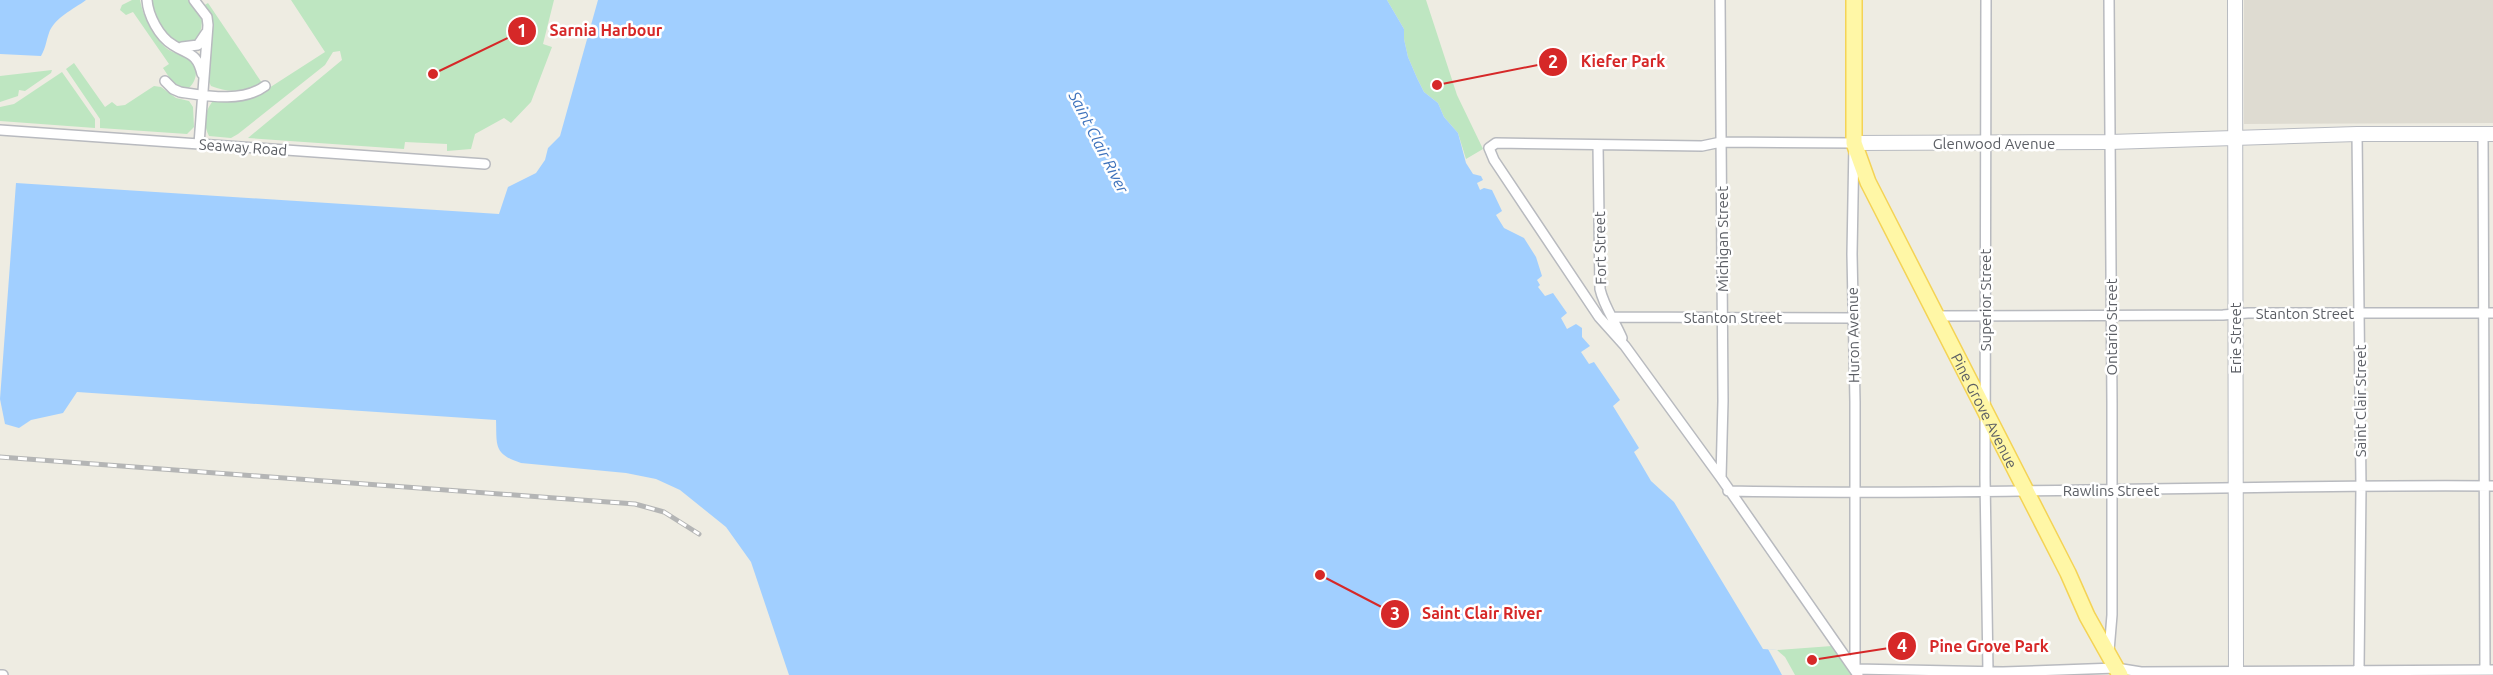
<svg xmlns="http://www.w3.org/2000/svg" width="2493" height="675" viewBox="0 0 2493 675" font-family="Ubuntu,sans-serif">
<rect width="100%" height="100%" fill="#eeece2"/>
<path fill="#dedbd1" d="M2244 0H2493V123L2244 124Z"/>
<path fill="#bee6c1" d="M132 0H140C143 17 152 33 164 46 175 58 194 51 196 71 196 78 194 83 189 88 181 88 172 87 167 79L169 77 163 68 169 64 133 12 126 15 120 10 122 5Z
M151 0H188L202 20C201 36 198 41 182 46 165 37 154 19 151 0Z
M291 0H554L543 44 552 47 531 102 511 123 504 118 475 134 471 149 447 151V144L405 142 404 149 248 138 342 60 340 51 333 52 325 65 238 134 231 138 209 136C203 124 204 113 212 102L239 101 255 97 325 52Z
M1387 0H1426L1457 95 1483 149 1466 159 1458 133 1444 117 1438 103 1424 92 1417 78 1408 57 1404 39V29Z
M208 3 262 83C243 91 231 94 211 86L209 82 212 24 203 6Z
M74 63 105 107 112 102 117 106 125 105 154 86 161 87 176 98 189 101 193 107 194 127 187 134 100 128V119L66 69Z
M52 70 51 73 25 91 19 90 18 96 0 102V76Z
M62 72 95 119V128L0 121V107L14 104Z
M1832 646 1850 673 2103 675H1793L1777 650Z"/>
<path fill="#a1cfff" d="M0 0H86C74 9 54 18 49 33 46 41 46 47 41 56L0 54Z
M598 0H1387L1404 29V39L1408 57 1417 78 1424 92 1438 103 1444 117 1458 133 1466 163 1473 174 1481 176 1483 180 1477 183 1480 190 1484 188 1492 190 1502 211 1496 215 1504 228 1524 238 1536 257 1542 276 1537 280 1540 285 1538 287 1545 296 1553 293 1567 313 1561 318 1567 329 1576 324 1582 328V337L1590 346 1581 352 1589 364 1594 362 1620 400 1613 406 1639 448 1634 452 1651 481 1674 502 1763 649 1777 650 1793 675H789L751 562 726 527 680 490 656 479 626 473 521 463C493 454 497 445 496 420L77 392 63 413 31 420 19 428 5 424 0 399 16 183 499 214 508 187 536 173 545 160 548 148 560 136Z"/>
<path fill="#eeece2" d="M1768 649 1777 650 1785 657 1795 675H1782Z"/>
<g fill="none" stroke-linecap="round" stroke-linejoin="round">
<g stroke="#b8babf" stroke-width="12">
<path id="street" d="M147 0C148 15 159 37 173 45 188 55 197 52 202 74
M194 0 207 17 208 25 199 144
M1720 0 1723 401 1721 478
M1986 0 1985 478 1988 672
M182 47 198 45 206 33
M165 81 173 89 180 92C207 96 242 103 265 86
M0 130 485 164
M2357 134 2361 487 2359 669
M2483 134 2485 670
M1598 145 1600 289C1604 307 1615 321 1622 338
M1936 316 2223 315 2248 313H2493
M1613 317 1854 318
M1728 491C1983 496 2238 484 2493 486
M2109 651 2112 615V403L2109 0
M1855 669V402L1852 254 1854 143 1721 142 1702 146 1496 143 1489 148 1494 160 1599 317 1625 346 1721 478 1858 675
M1855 669 2003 672 2116 668 2141 672 2493 670
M0 675H3"/>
</g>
<g stroke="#b8bbc1" stroke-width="16">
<path id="secondary" d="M2235 0 2236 675
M1854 143 2110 142 2357 134H2493"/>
</g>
<g stroke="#f4d356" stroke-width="18">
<g id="primary">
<path id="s1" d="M1854 0V143L1868 182 2068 573 2087 616 2120 675"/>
</g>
</g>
<use href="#street" stroke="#fff" stroke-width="9"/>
<use href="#secondary" stroke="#fff" stroke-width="14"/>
<use href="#primary" stroke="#fff7a6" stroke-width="15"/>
<g stroke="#b4b5b5" stroke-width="5">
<path id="rail" d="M0 457 635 504 664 512 699 534"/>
</g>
<use href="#rail" stroke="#fff" stroke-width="3" stroke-dasharray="9" stroke-linecap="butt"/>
</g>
<g text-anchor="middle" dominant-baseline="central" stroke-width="5" stroke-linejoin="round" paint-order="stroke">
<g font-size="15" fill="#5b5e64" stroke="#fff">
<text x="1994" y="143">Glenwood Avenue</text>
<text transform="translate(243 147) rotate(4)">Seaway Road</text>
<text transform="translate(1722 239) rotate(-90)">Michigan Street</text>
<text transform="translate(1600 248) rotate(-91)">Fort Street</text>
<text transform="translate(1985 300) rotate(-90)">Superior Street</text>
<text x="2305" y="313">Stanton Street</text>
<text x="1733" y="317">Stanton Street</text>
<text transform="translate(2111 327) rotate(-90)">Ontario Street</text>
<text transform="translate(1853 335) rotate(-91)">Huron Avenue</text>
<text transform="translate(2235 338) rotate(-90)">Erie Street</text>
<text transform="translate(2360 401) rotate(-90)">Saint Clair Street</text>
<text stroke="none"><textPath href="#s1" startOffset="441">Pine Grove Avenue</textPath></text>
<text x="2111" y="490">Rawlins Street</text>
</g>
<g font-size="16" font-style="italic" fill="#3f73bc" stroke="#fff">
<text transform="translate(1099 142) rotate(63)">Saint Clair River</text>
</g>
</g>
<path fill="none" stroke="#d62828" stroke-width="2" d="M433 74L522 31M1437 85L1553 62M1320 575L1395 614M1812 660L1902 646"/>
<g fill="#d62828" stroke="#fff" stroke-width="2">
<circle cx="433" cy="74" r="6"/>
<circle cx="1437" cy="85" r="6"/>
<circle cx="1320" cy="575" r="6"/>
<circle cx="1812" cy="660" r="6"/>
<circle cx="522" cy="31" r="15"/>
<circle cx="1553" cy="62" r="15"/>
<circle cx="1395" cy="614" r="15"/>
<circle cx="1902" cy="646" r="15"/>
</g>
<g font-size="18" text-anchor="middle" font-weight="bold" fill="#fff">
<text x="522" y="37">1</text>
<text x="1553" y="68">2</text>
<text x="1395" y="620">3</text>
<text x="1902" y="652">4</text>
</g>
<g font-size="16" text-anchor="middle" font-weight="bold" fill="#d62828" stroke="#fff" stroke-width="5" stroke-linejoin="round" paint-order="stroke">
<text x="606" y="36">Sarnia Harbour</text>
<text x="1623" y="67">Kiefer Park</text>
<text x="1482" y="619">Saint Clair River</text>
<text x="1989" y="652">Pine Grove Park</text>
</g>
</svg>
